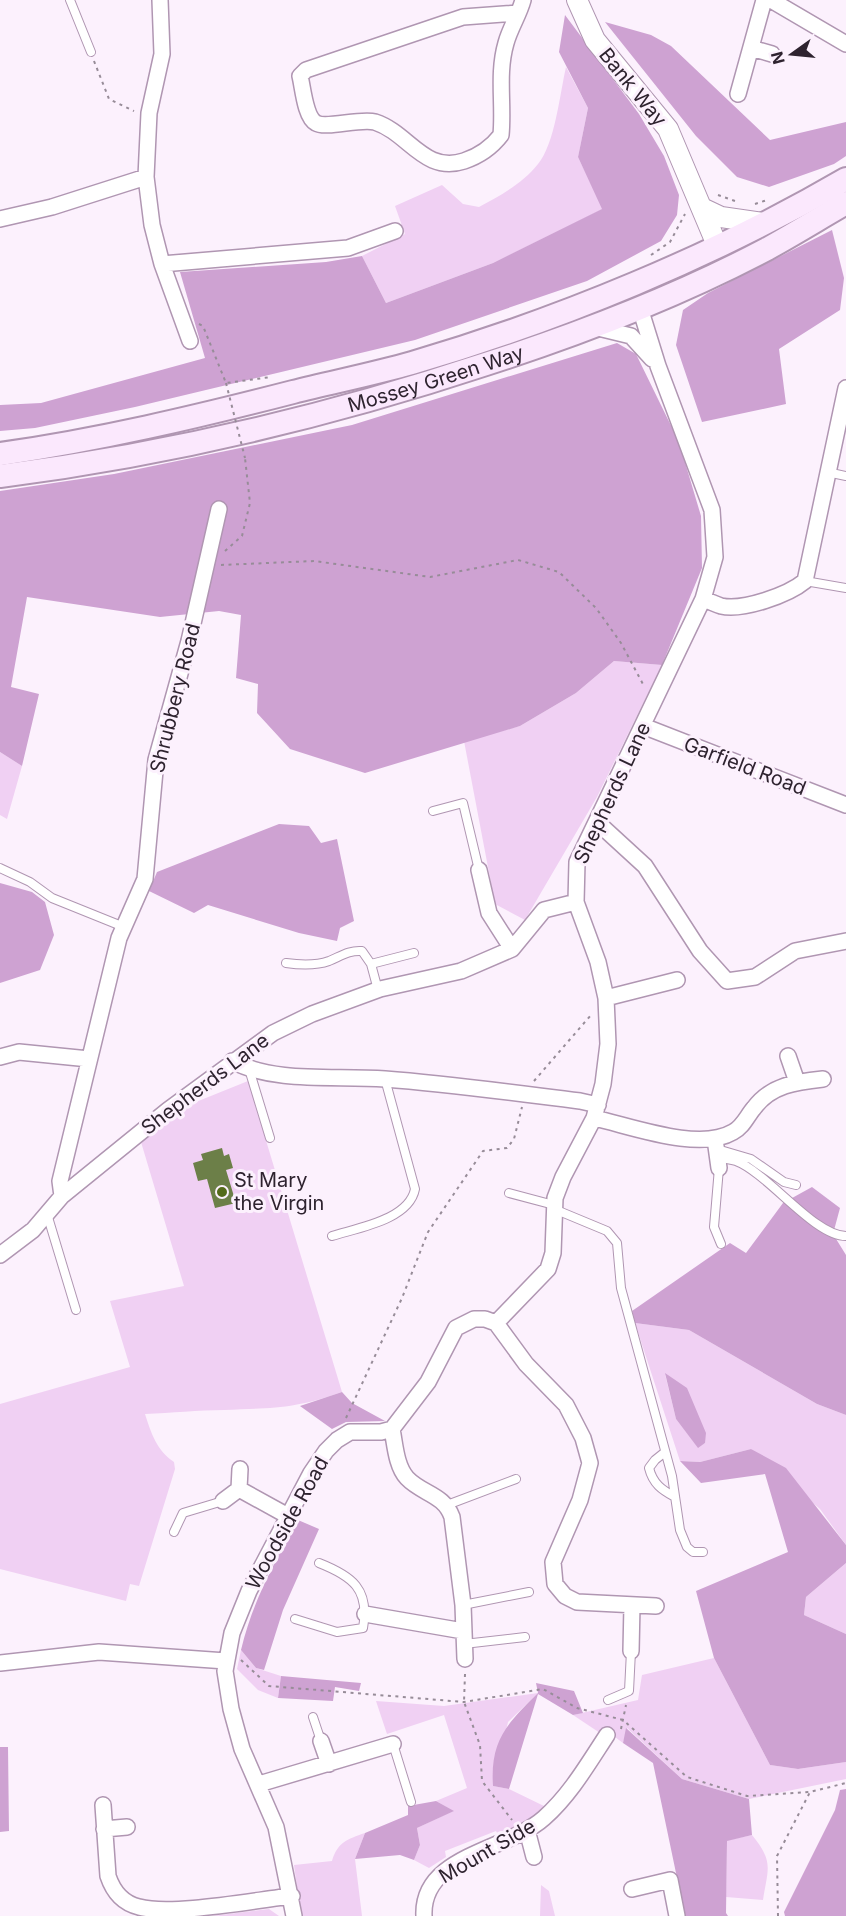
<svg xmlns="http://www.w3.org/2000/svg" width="846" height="1916" viewBox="0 0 846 1916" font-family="Inter,sans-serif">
<rect width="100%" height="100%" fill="#fcf1fd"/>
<path fill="#f0d0f3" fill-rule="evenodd" d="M566 67 588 108 578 157 603 209 493 263 386 303 362 256 405 234 395 206 442 185 463 204 479 207C500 196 523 183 538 164 555 144 560 93 566 67Z
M614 661 662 665 597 797 525 920 495 904 464 741 520 726 576 693Z
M0 752 22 766 7 819 0 815Z
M248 1081 342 1392C295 1409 273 1408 224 1410 198 1410 172 1413 145 1414 151 1433 157 1451 174 1462L175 1469 139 1586 130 1584 126 1601 0 1569V1404L130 1367 110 1301 184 1286 141 1142 186 1106Z
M635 1323 689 1330 817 1404 846 1415V1545L820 1509 751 1449 700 1462 680 1461ZM665 1374 705 1443 698 1447 676 1419Z
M846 1563V1634L804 1615 806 1597Z
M241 1650 256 1668 281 1676 278 1698 258 1690 237 1669Z
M714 1658 770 1765 798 1769 846 1762V1779L749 1799 682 1779 627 1728 623 1743 603 1728 600 1733 573 1715 638 1700 642 1675Z
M538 1693 508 1722 493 1786 509 1789 544 1806 523 1825 500 1838 496 1831 445 1851 446 1857 429 1868 414 1860 420 1845 417 1828 453 1811 436 1801 467 1788 444 1715 387 1734 376 1701 444 1706Z
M365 1833 355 1859 362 1916H301L294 1865 332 1861C337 1843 347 1839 365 1833Z
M752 1835C774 1862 768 1868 763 1900L726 1897 727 1841H724Z
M541 1885 549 1891 555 1916H540Z
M269 1909 279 1916H212Z"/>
<path fill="#cea2d2" d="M565 15 639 114 664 156 679 195 677 215 661 241 587 281 415 340 135 407 35 428 0 431V405L41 403 205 358 180 272 326 262 362 256 386 303 493 263 602 209 578 157 588 108 559 52Z
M605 22 651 35 671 46 770 140 846 122V156L834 164 769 187 737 177 696 136Z
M832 230 844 278 840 310 779 349 786 404 702 422 676 345 683 310 708 293Z
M617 343 636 354 679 442 701 516 702 568 662 665 614 661 576 693 520 726 365 773 290 749 257 713 258 684 236 678 241 615 219 611 160 617 27 597 11 687 39 694 22 766 0 752V491L114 474 352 425Z
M279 824 309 826 321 843 337 839 354 921 340 928 337 941 299 933 208 905 194 913 149 891 157 872Z
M0 883 32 892 45 902 54 935 40 970 0 983Z
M812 1187 840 1208 833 1234 846 1255V1415L817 1404 689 1330 635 1323 632 1311 730 1243 746 1253 783 1203Z
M665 1373 687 1388 706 1433 705 1443 698 1448 676 1419Z
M342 1392 352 1403 385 1421 346 1422 332 1429 300 1406Z
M751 1449 786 1468 846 1545V1563L806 1597 804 1615 846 1634V1762L798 1769 770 1765 714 1658 696 1591 788 1552 765 1474 701 1483 680 1461 700 1462Z
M298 1520 319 1529 283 1610 264 1670 256 1668 241 1650C252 1603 274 1563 298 1520Z
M281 1676 361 1683 359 1691 335 1687 333 1701 278 1698Z
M536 1683 574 1691 583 1713 573 1715 538 1694 509 1789 493 1786C490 1740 507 1724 538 1693Z
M626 1728 682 1779 749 1799 752 1835 727 1841 726 1913 728 1916H685L653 1763 623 1743Z
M0 1747H8L9 1831 0 1832Z
M846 1789V1916H785L784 1912 835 1810 840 1790Z
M436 1801 454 1811 417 1828 420 1845 414 1860 400 1855 355 1859 365 1833 408 1815V1806Z"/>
<path fill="#6c7f48" d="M222 1148 224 1156 229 1154 233 1168 226 1170 236 1203 215 1208 207 1179 198 1181 193 1163 203 1160 201 1154Z"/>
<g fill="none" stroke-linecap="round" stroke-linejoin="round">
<g stroke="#b096b2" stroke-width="10">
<path id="service" d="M70 0 91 52
M827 472 846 476
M805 581 846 588
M433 811 463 803 479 870
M0 868 30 882 52 898 124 927
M286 963C300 965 315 966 329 961 341 956 349 950 362 951L371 964 378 990
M371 964 414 953
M249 1069 270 1138
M717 1149 751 1159 784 1182 796 1185
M718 1157C723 1159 730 1159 736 1161 768 1173 814 1236 846 1236
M719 1168 714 1227 721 1244
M509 1193 554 1205
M554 1209 607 1231 617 1243 621 1288 672 1476 680 1530 687 1547 693 1552H703
M47 1214 76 1310
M332 1236C357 1228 409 1220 415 1189L385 1079
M665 1452 655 1460 649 1468C653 1484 662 1490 675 1497
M447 1505 516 1479
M174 1532 183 1513 223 1501
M463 1605 529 1592
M295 1619 337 1632 363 1628C370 1589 352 1576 319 1563
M464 1644 525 1637
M608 1700 629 1691 631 1651
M313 1717 321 1741
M393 1744 411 1802"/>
</g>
<g stroke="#b096b2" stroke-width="18">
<path id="minor" d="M160 0 162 54 149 113 146 177 152 225 162 264 348 248 395 231
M771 0 846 44
M518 13 463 17 306 70 300 76C303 88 305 117 316 123 326 129 360 118 375 122 409 133 424 174 464 161 479 156 491 148 501 135 504 104 497 74 506 43 510 28 519 15 523 0
M751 48 772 54
M738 94 764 0
M0 219 52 207 146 177
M162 264 190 341
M594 327 631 336 652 359
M703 599C709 601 715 604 721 606 743 611 788 595 805 581L846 388
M643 726 846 805
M597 822 645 866 700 951 727 981 755 977 795 951 846 941
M479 870 489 913 512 949
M606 998 677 980
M788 1056 797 1082
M0 1057 19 1052 89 1059
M232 1061C277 1084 336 1075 385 1079 450 1084 515 1093 580 1101L598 1105
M594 1118C631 1126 699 1152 733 1132 743 1127 747 1116 754 1108 771 1085 796 1082 823 1079
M715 1139 719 1168
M62 1196 60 1181 119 938 145 879 156 760 189 641 219 509
M0 1255 33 1230 62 1196 168 1110 273 1033 312 1014 380 989 461 971 512 949 544 910 576 902 577 862 703 599 715 557 712 510 658 366 640 308
M496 1323 526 1364 566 1405 583 1438 590 1463 580 1500 553 1562 555 1584 565 1596 577 1602 656 1606
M392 1429C395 1444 396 1466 407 1478 422 1494 444 1494 452 1517L463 1605 465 1659
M239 1489 288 1516
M223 1501 239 1489 240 1469
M365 1614 463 1631
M631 1651 632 1605
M0 1663 99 1652 226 1661
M321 1741 329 1764
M259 1784 393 1744
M103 1805 108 1876C113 1891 122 1903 139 1907 172 1916 255 1900 292 1896
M104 1829 127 1827
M527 1830 534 1857
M632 1889 670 1880 677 1916
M294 1916 276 1827 242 1749 231 1709 225 1671 232 1633 249 1591 311 1473 326 1451 337 1440 350 1432H381L392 1429 428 1382 456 1328 474 1319H485L496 1323 548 1269 553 1253 555 1198 563 1177 594 1118 603 1084 608 1044 606 998 598 962 576 902
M424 1916C421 1855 507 1851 544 1818 570 1795 588 1764 607 1735"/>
</g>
<g stroke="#b096b2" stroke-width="22">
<path id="tertiary" d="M577 0 595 40 668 129 717 245
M702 208 721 217 763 223"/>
</g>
<g stroke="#b096b2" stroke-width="26">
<g id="secondary">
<path d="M0 454C99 440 196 417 293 392 333 382 373 374 412 363 559 320 714 256 846 179"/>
<path id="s1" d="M0 476C165 455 329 416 486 364 582 333 678 296 767 249 794 234 820 218 846 203"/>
</g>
</g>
<path stroke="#978c98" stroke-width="2" stroke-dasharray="3 4.5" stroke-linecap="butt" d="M94 61 109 99 134 111
M718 195 735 201
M755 204 767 200
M651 255 670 242 685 214
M199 324 203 326 226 383 271 377
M225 551 242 536 250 503 245 458
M221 565 314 561 430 577 518 560 559 572 596 608 621 643 644 686
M534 1081 591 1015
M346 1418 402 1298 428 1232 483 1151 507 1148 514 1139 522 1107
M241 1660 269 1686 464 1702 543 1689 577 1708 623 1720 687 1777 747 1796 810 1792 846 1783
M465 1674 464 1702 480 1745 482 1781 512 1820
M621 1729 626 1705
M778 1916 777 1856 810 1792"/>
<use href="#service" stroke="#fff" stroke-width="8"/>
<use href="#minor" stroke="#fff" stroke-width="15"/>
<use href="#tertiary" stroke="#fff" stroke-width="20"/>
<use href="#secondary" stroke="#fbe8fd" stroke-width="22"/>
<path stroke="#978c98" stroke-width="2" stroke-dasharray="3 4.5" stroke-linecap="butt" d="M226 383 245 458"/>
</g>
<circle fill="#536a1a" stroke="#fcf1fd" stroke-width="2" cx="222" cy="1192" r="6"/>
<g text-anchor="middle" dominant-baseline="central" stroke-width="6" stroke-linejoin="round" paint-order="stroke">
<g font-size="20" fill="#2e232f" stroke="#fcf1fd">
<text transform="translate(633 87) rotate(51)">Bank Way</text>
<text stroke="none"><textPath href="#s1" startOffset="447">Mossey Green Way</textPath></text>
<text transform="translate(175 698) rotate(-76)">Shrubbery Road</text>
<text transform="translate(745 766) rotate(21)">Garfield Road</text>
<text transform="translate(612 793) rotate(-65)">Shepherds Lane</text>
<text transform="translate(205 1084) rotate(-37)">Shepherds Lane</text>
<text transform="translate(287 1523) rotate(-61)">Woodside Road</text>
<text transform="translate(487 1851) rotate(-30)">Mount Side</text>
</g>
<g font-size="20" fill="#2e232f" stroke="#fcf1fd" text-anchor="start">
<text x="234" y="1180">St Mary<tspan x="234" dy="23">the Virgin</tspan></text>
</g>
</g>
<g transform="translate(792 54) rotate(255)" stroke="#fcf1fd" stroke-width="4.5" paint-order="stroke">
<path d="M0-4.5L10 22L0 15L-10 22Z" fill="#2e232f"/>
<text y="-9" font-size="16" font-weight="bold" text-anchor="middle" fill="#2e232f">N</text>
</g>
</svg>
